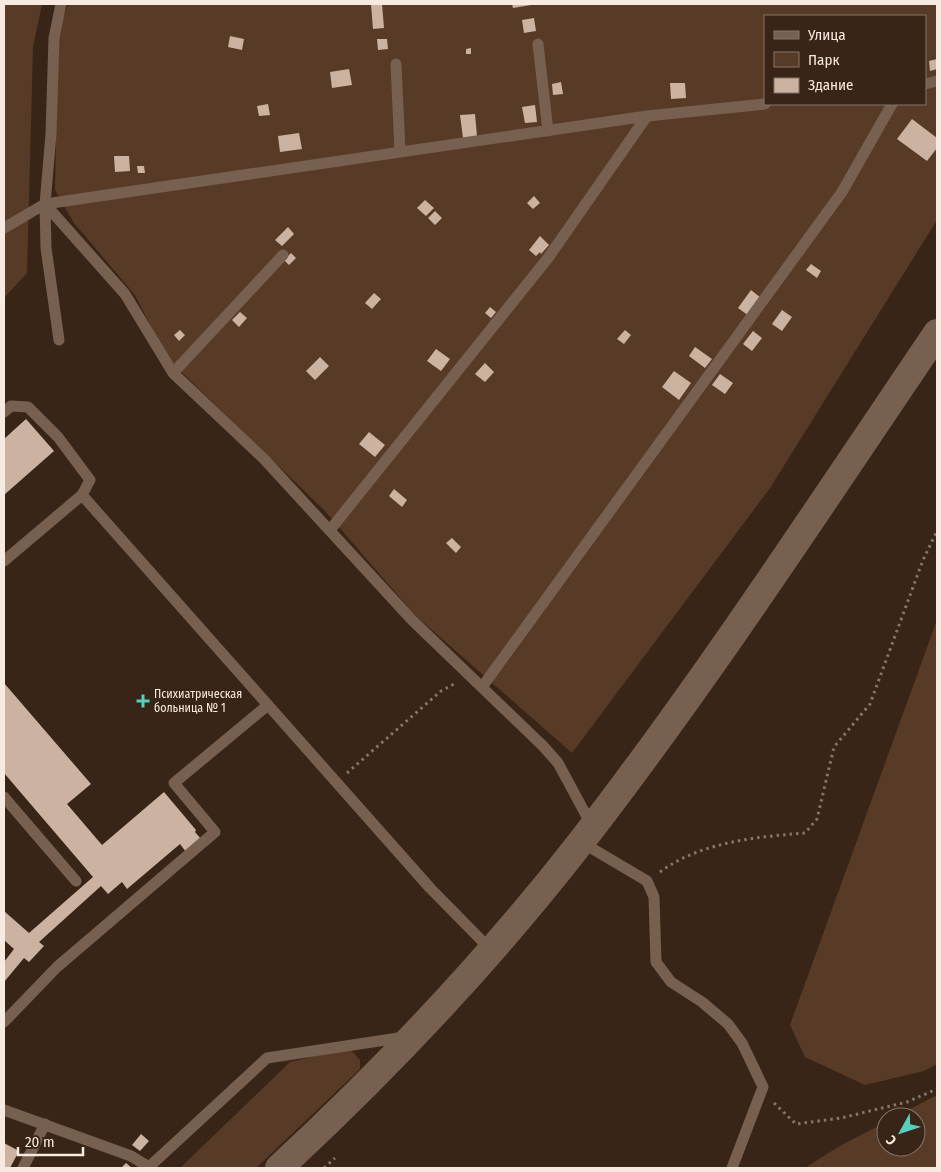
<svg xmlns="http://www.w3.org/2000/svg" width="941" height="1172" viewBox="0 0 941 1172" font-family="'Fira Sans Condensed',sans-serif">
<rect width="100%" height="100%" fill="#392517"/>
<path fill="#583b26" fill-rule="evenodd" d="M4 4H42L33 47 27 273 4 298Z
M68 4H937V220L770 488 572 753 415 615 325 511 167 358 135 295 74 223 55 190 58 36ZM765 16H925V104H765Z
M937 620V1064L924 1071 865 1085 805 1057 790 1025Z
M346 1049 351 1050 360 1060V1069L256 1168H180L290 1062Z
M937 1095V1168H805L838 1147 886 1122V1147H916V1117H895Z"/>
<path fill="#ccb3a1" d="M371 4H382L384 28 373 29Z
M512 4H531V5L513 8Z
M534 18 536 31 524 33 522 20Z
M230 36 244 39 242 50 228 47Z
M377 39H387L388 49 378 50Z
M471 48V54H466V49Z
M937 59V69L930 71 929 61Z
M349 69 352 85 332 88 330 72Z
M561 82 563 94 553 95 552 84Z
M670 83H685L686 98 671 99Z
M268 104 270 115 259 116 257 106Z
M535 105 537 122 525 123 522 107Z
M475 114 477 136 463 138 460 115Z
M912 119 937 138V148L927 161 897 139Z
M299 133 302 149 280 152 278 136Z
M114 156H129L130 171 115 172Z
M137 166H144L145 173H138Z
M534 196 540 203 533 209 527 203Z
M425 200 434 208 426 216 417 208Z
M435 211 442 218 435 225 428 218Z
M288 227 294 234 282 246 275 240Z
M540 236 549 245 541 254 540 252 536 256 529 250Z
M291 253 296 258 289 265 284 260Z
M811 264 821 271 817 278 806 270Z
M751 290 761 298 749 316 738 308Z
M374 293 381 299 372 309 365 303Z
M490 307 496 312 491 318 485 313Z
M782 310 792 317 782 331 772 324Z
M240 312 247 318 239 327 232 320Z
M180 330 185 335 179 341 174 335Z
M625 330 631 335 624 344 617 339Z
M753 331 762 338 752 351 743 344Z
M695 347 712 359 705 368 689 356Z
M436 349 450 359 441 371 427 361Z
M320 357 329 366 315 380 306 371Z
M485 363 494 372 485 382 475 374Z
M674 371 691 383 679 400 662 387Z
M720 374 733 383 725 394 712 385Z
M26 419 54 451 4 495V439Z
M369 432 385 445 375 457 359 444Z
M394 489 407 500 402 507 389 496Z
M452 538 461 547 456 553 446 543Z
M4 683 91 784 67 804 102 845 164 792 196 830 195 832 201 839 186 852 180 844 127 889 122 882 108 894 101 886 39 942 44 946 29 962 24 958 4 982V962L14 949 4 940V911L29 933 93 877 4 773Z
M141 1134 149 1141 140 1151 132 1145Z
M4 1143 19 1151 10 1168H4Z
M126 1163 132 1168H121Z"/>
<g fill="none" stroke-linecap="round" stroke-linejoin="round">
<path stroke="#867569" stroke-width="3" stroke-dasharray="2.5 4" stroke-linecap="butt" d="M347 773 441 691 456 683
M660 872C700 842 756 837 805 833L817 819 834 747 870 704 923 560 937 531
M774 1103 796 1124 841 1118 907 1102 937 1089
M324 1168 335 1158"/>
<path stroke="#776050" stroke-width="11" d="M61 4 54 38 51 134 45 204 125 294 173 373 264 459 412 620 543 746 558 763 592 826
M538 44 548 131
M396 64 400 152
M925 84 937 81
M45 204 46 248 59 340
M4 228 45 204 647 116 765 104
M173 373 283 255
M4 412 11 406 28 407 58 437 90 480 82 495 4 561
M82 495 430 888 492 951
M330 530 548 258 647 116
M482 687 842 192 892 104
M4 797 76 881
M581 842 647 881 654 897 656 962 671 982 702 1002 728 1024 742 1043 763 1087 732 1168
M4 1022 57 967 215 832 174 783 268 705
M4 1110 131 1156 149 1167 267 1058 405 1037
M23 1168 45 1124"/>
<path stroke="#776050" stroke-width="28" d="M279 1168C388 1067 490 959 581 842 708 678 821 504 937 333"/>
</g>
<path fill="#58cebf" stroke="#392517" stroke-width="2" d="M140.5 693.5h5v5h5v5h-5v5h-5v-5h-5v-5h5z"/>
<g text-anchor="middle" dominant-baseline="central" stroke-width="5" stroke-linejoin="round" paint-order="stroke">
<g font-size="12" fill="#f7eae1" stroke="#392517" text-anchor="start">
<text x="154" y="694">Психиатрическая<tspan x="154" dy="14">больница № 1</tspan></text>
</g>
</g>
<rect width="941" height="1172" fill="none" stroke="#f7eae1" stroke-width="10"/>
<rect x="764" y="15" width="162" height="90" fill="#392517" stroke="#857468"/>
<rect x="774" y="31" width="25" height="8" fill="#776050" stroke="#857468"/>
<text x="808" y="40" font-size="15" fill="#f7eae1">Улица</text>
<rect x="774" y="52" width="25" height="15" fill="#583b26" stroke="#857468"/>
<text x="808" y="65" font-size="15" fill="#f7eae1">Парк</text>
<rect x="774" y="78" width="25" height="15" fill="#ccb3a1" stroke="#857468"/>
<text x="808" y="90" font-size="15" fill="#f7eae1">Здание</text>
<g transform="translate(901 1132) rotate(230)"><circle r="24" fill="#392517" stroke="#857468"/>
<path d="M0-4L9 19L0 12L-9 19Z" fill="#58cebf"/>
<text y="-8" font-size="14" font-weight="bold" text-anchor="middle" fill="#f7eae1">С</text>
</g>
<path d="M18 1147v8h65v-8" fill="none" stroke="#f7eae1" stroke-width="2.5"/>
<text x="25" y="1147" font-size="15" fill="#f7eae1" stroke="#392517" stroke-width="4" paint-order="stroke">20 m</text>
</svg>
